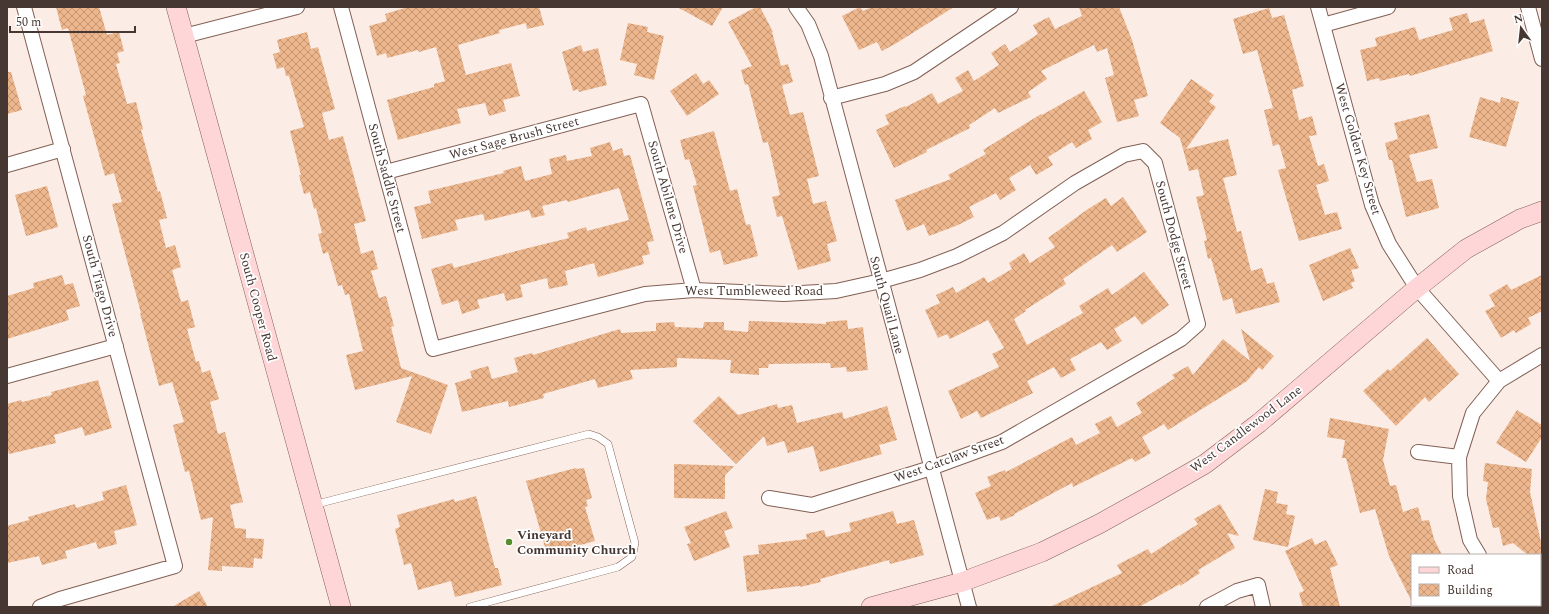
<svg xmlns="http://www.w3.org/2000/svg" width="1549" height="614" viewBox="0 0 1549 614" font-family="Spectral,serif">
<defs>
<pattern id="building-cross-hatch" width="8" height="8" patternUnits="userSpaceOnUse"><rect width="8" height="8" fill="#edb68c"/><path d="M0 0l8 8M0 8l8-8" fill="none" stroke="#c29573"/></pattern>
</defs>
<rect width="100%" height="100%" fill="#fcece6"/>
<path fill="url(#building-cross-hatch)" d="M56 7H99L107 35 119 32 124 51 117 53 120 63 116 64 127 104 136 102 143 129 141 130 158 192 160 191 167 218 159 220 166 248 175 245 181 267 172 270 181 302 188 300 195 327 187 329 196 362 199 361 202 373 210 370 219 399 210 402 218 434 225 432 243 502 230 505 235 528 246 529V538L264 539 262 559 254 558 253 568 222 566V571L208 570 213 517 201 520 189 471 185 472 173 425 184 422 172 382 159 386 140 313H141L112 204 122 202 114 173 105 176 83 96 86 95 68 28 62 30Z
M408 7H539L544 25 527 29 526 23 499 30 500 33 458 45 466 75 511 63 520 96 503 100 506 111 489 116 485 103 457 109 461 123 398 140 387 100 434 87V84L445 81 436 47 419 52 418 50 387 58 386 53 377 56 369 26 387 21 385 14Z
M677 7H723L712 26Z
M756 7H760L773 32H772L781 66 788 64 793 82 782 85 790 115 803 112 819 176 807 179 813 204 826 201 837 241 827 244 831 261 798 270 782 216 777 217 772 197 780 195 768 142 763 143 748 84 745 85 741 70 752 66 728 22Z
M860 7 863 11 872 7H954L895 44 882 51 877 42 859 50 842 16Z
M1079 7H1119L1132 40 1148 96 1134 100 1139 116 1117 122 1105 78 1114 75 1107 48 1097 52 1094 45 1041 71 1047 79 1028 92 1031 97 998 113 995 108 969 125 970 128 926 150 927 152 894 168 876 130 889 124 885 115 905 106 906 107 932 93 938 104 963 91 955 78 968 70 974 81 999 65 991 53 1005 44 1010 52 1038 34 1033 25 1049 17 1055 29 1082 16Z
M1269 8 1272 18 1284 15 1304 86 1292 90 1299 120 1312 116 1317 135 1309 136 1318 166 1324 164 1329 181 1316 185 1325 215 1337 212 1342 229 1299 241 1278 170 1286 168 1279 144 1273 146 1264 110 1273 108 1257 50 1243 54 1233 19Z
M1467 13 1470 23 1484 19 1493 51 1410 76 1409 74 1380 81 1379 78 1367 81 1360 50 1377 46 1375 38 1415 27 1419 40 1453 30 1449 18Z
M628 23 648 27 647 32 664 36 654 80 634 75 637 64 620 60Z
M307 32 311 49 318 47 335 109 322 113 329 140 343 136 366 221 354 224 361 254 373 250 378 269 371 271 379 298 386 296 394 326 391 327 401 368 448 385 431 434 396 422 412 376 355 390 346 355 363 351 349 294 345 295 342 285 338 286 328 252 323 254 318 234 322 233 316 208 314 209 310 192 304 194 299 175H301L290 131 304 127 289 76H286L284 67 277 69 273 54 280 52 277 40Z
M581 45 583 52 598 48 607 85 579 92 578 89 573 91 562 52Z
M7 72H11L22 110 7 114Z
M696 73 703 84 709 80 719 94 687 116 670 91Z
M1191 79 1214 95 1209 102 1216 107 1186 149 1228 139 1237 175 1223 178 1237 232 1241 231 1251 271 1262 268 1267 284 1274 282 1280 302 1236 314 1232 298 1223 301 1211 258 1208 259 1204 241 1207 240 1196 197 1204 195 1198 169 1189 171 1180 138 1160 123Z
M1084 91 1102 122 1088 130 1092 139 1076 148 1072 142 1048 157 1053 165 1036 175 1030 165 1009 178 1016 190 1000 200 996 193 969 207 974 217 958 225 929 236 924 224 907 231 895 200 951 179 948 175 986 154 983 150 1041 114 1042 115Z
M1480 97 1500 103 1501 97 1519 102 1506 147 1469 137Z
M1429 114 1438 148 1409 155 1417 182 1432 179 1439 208 1406 217 1392 160H1389L1385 143 1398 139 1394 123Z
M714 131 730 191 737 189 746 225 750 224 758 256 724 265 720 250 710 253 693 186 697 185 689 159 685 160 680 140Z
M610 142 613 151 622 148 624 156 630 155 654 241 647 242 650 254 642 256 644 264 598 277 594 263 565 271 568 285 549 289 547 278 520 285 523 297 506 301 504 293 477 300 480 308 462 314 458 300 442 305 431 269 452 263 454 268 520 250 569 238 567 233 586 227 587 231 629 220 619 188 568 202 567 200 542 206 545 215 532 218 529 210 485 221 483 214 455 220 458 230 422 239 414 207 431 203 428 191 504 173 503 171 521 166 525 181 552 174 549 159 566 155 567 161 592 156 590 148Z
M47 186 58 227 26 236 15 195Z
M1123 197 1147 232 1117 252 1112 245 1063 279 1066 284 1025 310 1026 311 1014 319 1027 345 1083 313 1079 306 1108 288 1112 295 1144 272 1169 305 1142 325 1135 316 1114 329 1122 341 1107 350 1101 342 1070 359 1076 370 1061 378 1054 367 1027 381 1033 393 981 418 977 411 961 419 948 391 999 367 992 354 1004 348 988 320 950 339 947 334 938 338 925 310 940 303 936 295 953 287 956 293 984 277 988 283 1012 269 1009 263 1024 253 1030 263 1055 247 1048 238 1088 209 1106 198 1111 206Z
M1350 248 1359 268 1351 270 1355 281 1351 283 1353 288 1323 301 1309 265Z
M62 275 65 285 73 283 80 306 66 310 69 320 7 339V296L34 288 33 283Z
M1542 275V311L1528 318 1531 324 1516 333 1514 330 1501 338 1485 311 1495 306 1489 295 1507 284 1511 290Z
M847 320 848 329 863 327 868 370 847 372 846 367 831 368 830 363 769 364 768 368H759V375L730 373 731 360 677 358V367L630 370 633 379 598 388 595 379 543 394 544 398 509 407 508 401 462 412 455 383 472 378 470 371 488 366 492 379 518 372 514 358 532 353 533 355 620 329 621 333 656 331V323L674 322 675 327 703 328 704 322H724V330L748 332 749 321 826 324V322Z
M1241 329 1274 356 1262 370 1259 367 1247 381 1168 430 1164 424 1142 437 1151 453 1135 462 1132 458 1073 487 1072 483 1014 514 1015 515 1001 521 999 516 987 520 975 493 991 486 987 477 1005 470 1006 472 1072 437 1076 445 1100 433 1095 424 1111 416 1117 427 1142 413 1136 403 1175 378 1172 375 1188 366 1193 375 1223 339 1250 361Z
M1427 338 1459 374 1429 402 1425 397 1396 426 1363 391 1388 369 1390 371Z
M98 380 112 428 85 436 82 427 54 435 56 443 9 454 7 446V404L21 400 22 402 52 395 51 392Z
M719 396 738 415 777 404 778 408 792 405 797 423 842 412 844 419 887 406 897 440 879 445 882 454 820 472 813 446 788 453 784 441 767 446 764 436 736 464 693 421Z
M1517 410 1542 425V437L1526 462 1496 443Z
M1330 418 1389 429 1383 460 1390 486 1396 485 1403 512 1418 507 1422 521 1429 520 1434 539 1442 555H1412V602L1389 556 1375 509 1360 513 1346 458H1342L1345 440 1327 437Z
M1485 463 1532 469 1530 492 1542 547V555H1528L1513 543 1503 546 1499 527 1493 528 1486 499 1488 482 1483 481Z
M674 464 734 466 725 475V499L674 498Z
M576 468 577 469 584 468 592 498 586 500 588 506 585 507 595 541 547 554 526 481Z
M126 485 137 525 114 531 117 544 98 549 96 542 65 551 67 558 42 565 39 556 7 563V526L29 520 28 517 75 504 76 508 104 500 102 492Z
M1265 489 1278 492 1276 503 1288 505 1286 514 1295 516 1288 547 1253 540Z
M476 496 495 568H498L502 585 455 597 451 581 418 590 411 563 404 565 395 529 400 527 397 515 454 499 455 502Z
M1220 504 1239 536 1227 533 1235 548 1198 570 1200 573 1180 586V584L1139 607H1050L1122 573 1117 565 1148 549 1151 554 1198 524 1194 519Z
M726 511 733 528 724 531 730 547 694 561 687 544 691 543 684 527Z
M893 511 897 524 914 520 924 555 890 564 889 560 820 579 821 582 800 587V586L747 592 743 556 759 554 758 545 807 539 806 534 824 530 826 537 851 531 849 523Z
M1312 538 1315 545 1326 540 1338 565 1330 568 1340 607H1303L1299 593 1304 591 1285 551Z
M199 591 208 607H172Z"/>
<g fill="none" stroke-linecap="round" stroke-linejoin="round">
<g stroke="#826054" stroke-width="8">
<path id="lane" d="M313 505 589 434 598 437 608 444 635 543 632 557 618 567 470 607"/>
</g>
<g stroke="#826054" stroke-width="16">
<path id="street" d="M24 7 175 566 60 599 40 607
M341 7 433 349 645 294 694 290 784 294 836 291 881 281 920 270 957 256 1003 233 1075 183 1124 155 1143 151 1155 163 1198 324 1181 339 1002 442 931 468 812 505 769 498
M796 7 808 24 821 56 969 607
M1318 7 1372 205 1389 244 1417 288 1499 381
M1528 7 1542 59
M1323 25 1388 7
M184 36 297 7
M831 98 885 84 914 72 1011 7
M7 165 63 149
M386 172 641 104 694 290
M7 376 116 346
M1418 452 1459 457
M1479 555 1470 540 1460 496 1459 457 1473 413 1499 381 1542 355
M1536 605 1540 607
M1207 607 1237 591 1258 585 1263 607"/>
</g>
<g stroke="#826054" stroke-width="20">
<path id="secondary" d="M176 7 341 607
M871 607 962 582 1042 552 1099 524 1153 494 1205 464 1259 423 1417 288 1466 249 1520 219 1542 211"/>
</g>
<use href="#lane" stroke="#fff" stroke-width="7"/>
<use href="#street" stroke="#fff" stroke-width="14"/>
<use href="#secondary" stroke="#ffd6d8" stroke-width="19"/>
</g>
<circle fill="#578f2c" stroke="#fff" stroke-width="1.5" cx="509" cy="542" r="4"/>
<g text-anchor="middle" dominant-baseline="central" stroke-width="3.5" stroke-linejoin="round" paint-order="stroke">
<g font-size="13" fill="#473732" stroke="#fff">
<text transform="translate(514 138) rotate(-15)">West Sage Brush Street</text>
<text transform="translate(1358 149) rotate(74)">West Golden Key Street</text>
<text transform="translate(387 178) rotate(75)">South Saddle Street</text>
<text transform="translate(668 197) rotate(74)">South Abilene Drive</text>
<text transform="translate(1174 235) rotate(75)">South Dodge Street</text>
<text transform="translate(100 286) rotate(75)">South Tiago Drive</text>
<text x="754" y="291">West Tumbleweed Road</text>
<text transform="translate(887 305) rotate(75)">South Quail Lane</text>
<text transform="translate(258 307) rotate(75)">South Cooper Road</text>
<text transform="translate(1246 429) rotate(-37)">West Candlewood Lane</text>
<text transform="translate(949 459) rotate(-20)">West Catclaw Street</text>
</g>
<g font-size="13" font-weight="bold" fill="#473732" stroke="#fff" text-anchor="start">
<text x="517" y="535">Vineyard<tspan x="517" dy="15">Community Church</tspan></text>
</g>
</g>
<rect width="1549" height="614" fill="none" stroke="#473732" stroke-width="16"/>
<rect x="1411" y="554" width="130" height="52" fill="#ffffff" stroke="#b5afad"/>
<rect x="1419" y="567" width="20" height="6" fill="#ffd6d8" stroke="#b5afad"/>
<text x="1447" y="574" font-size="12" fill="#473732">Road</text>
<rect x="1419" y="584" width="20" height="12" fill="url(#building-cross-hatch)" stroke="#b5afad"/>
<text x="1447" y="594" font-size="12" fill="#473732">Building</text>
<g transform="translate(1521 28) rotate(345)" stroke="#ffffff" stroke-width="3" paint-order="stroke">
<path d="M0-3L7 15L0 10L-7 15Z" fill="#473732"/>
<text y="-6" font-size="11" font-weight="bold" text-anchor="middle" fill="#473732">N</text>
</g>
<path d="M10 26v6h125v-6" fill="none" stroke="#473732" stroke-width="2"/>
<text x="16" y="26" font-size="12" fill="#473732" stroke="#ffffff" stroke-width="3" paint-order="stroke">50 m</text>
</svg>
